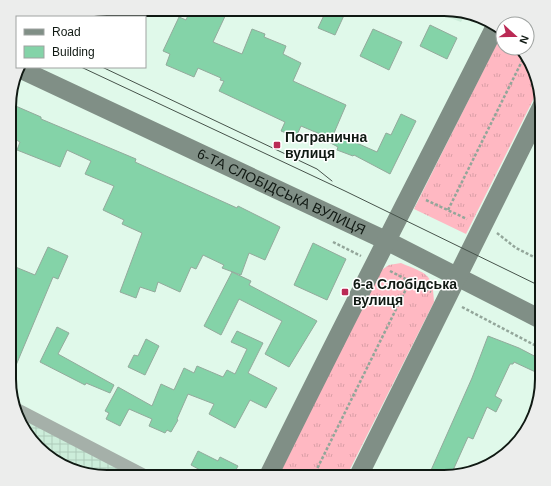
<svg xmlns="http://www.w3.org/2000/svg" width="551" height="486" viewBox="0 0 551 486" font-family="Helvetica,sans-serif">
<defs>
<pattern id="industrial-grid" width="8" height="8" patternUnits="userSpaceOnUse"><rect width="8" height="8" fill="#ccedda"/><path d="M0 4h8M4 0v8" fill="none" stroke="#aecbba"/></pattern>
<pattern id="grass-tufts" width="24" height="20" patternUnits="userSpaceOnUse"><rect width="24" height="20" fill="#ffb8c2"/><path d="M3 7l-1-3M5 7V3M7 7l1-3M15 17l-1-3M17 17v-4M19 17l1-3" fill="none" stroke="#da9ea6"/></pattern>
</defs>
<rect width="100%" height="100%" fill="#e0f9ea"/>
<path fill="#ccedda" d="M451 9 466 13 461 22 429 10Z"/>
<path fill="url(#industrial-grid)" d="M16 416 134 477H107L69 469 33 444Z"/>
<path fill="url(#grass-tufts)" d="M503 31V48H521L534 69 539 88 466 234 414 209Z
M401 263C426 274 433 272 434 302L346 477H278L380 271 389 265Z"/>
<path fill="#84d3a8" stroke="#93aa9c" d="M326 11H346L335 35 318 28Z
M227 12 213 42 242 54 252 29 265 34 264 37 286 46 283 54 301 63 293 81 346 105 334 133 377 152 386 133 391 135 401 114 416 121 390 174 354 155 353 156 337 150 338 147 325 140 327 137 301 126 296 137 281 131 285 122 219 91 224 81 220 80 221 78 198 68 194 77 166 65 170 54 163 51 179 17 186 20 189 13Z
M430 25 457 38 447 59 420 46Z
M373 29 402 42 389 70 360 56Z
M11 104 41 117V119L136 159 135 162 237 208 238 206 280 227 265 260 249 253 241 275 222 268 224 265 203 255 196 269 191 267 180 292 158 282 155 292 140 287 136 298 120 292 142 233 122 224 124 220 103 210 114 186 85 174 91 161 67 150 60 167 17 150 20 142 11 137Z
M313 243 346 259 327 300 294 285Z
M48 247 68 256 58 279 53 277 9 382 10 273 13 266 35 275Z
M232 272 251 281 249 285 317 321 289 367 265 354 282 321 239 299 221 335 204 326Z
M57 327 69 333 58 354 114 385 110 393 86 383 85 385 40 362Z
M237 331 263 343 248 373 277 388 266 408 250 400 235 428 209 414 214 404 188 394 177 419 178 420 171 432 167 430 165 433 149 426 152 419 129 409 120 426 106 419 109 413 105 411 118 387 152 406 161 384 174 390 184 368 194 373 197 366 223 377 227 370 235 374 247 349 231 342Z
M488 336 519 348 542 360V375L514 362 513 364H510L495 396 502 400 496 412 487 407 473 439 468 437 450 477H428L472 378Z
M146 339 159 346 145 375 128 367 134 355 138 356Z
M198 451 218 461 220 457 238 466 232 477H213L191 465Z"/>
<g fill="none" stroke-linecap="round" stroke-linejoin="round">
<path stroke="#93a69a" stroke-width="2.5" stroke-dasharray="3 2" stroke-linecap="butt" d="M426 200 467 219
M448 210 525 55
M497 233 516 248 542 261
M333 242 361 256
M390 271 431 292
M462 307 542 349
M313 477 410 281"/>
<path stroke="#a5b0a9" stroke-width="13" d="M14 408 147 477"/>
<g stroke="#808f86" stroke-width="19">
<path id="s1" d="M18 68 387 241 542 320"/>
<path d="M268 477C342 326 420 176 496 25"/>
<path d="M358 477 542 106"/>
</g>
<path stroke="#46534b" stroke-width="1" d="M81 67 345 191 542 287
M102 67 317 169 332 181"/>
</g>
<g fill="#ba2a55" stroke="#fff" stroke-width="1.5">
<rect x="273" y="141" width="8" height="8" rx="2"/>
<rect x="341" y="288" width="8" height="8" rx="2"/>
</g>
<g text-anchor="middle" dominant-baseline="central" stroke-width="3" stroke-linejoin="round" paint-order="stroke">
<g font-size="14" font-weight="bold" fill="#101913" stroke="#fff" text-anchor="start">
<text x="285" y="137">Погранична<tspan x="285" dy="16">вулиця</tspan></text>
<text x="353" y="284">6-а Слобідська<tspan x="353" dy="16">вулиця</tspan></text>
</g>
<g font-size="14" fill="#101913" stroke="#fff">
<text stroke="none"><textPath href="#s1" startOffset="291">6-ТА СЛОБІДСЬКА ВУЛИЦЯ</textPath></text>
</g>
</g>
<path d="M0 0H551V486H0ZM107 16H444A91 91 0 0 1 535 107V379A91 91 0 0 1 444 470H107A91 91 0 0 1 16 379V107A91 91 0 0 1 107 16Z" fill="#ecedec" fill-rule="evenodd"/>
<path fill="none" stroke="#101913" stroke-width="2" d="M107 16H444A91 91 0 0 1 535 107V379A91 91 0 0 1 444 470H107A91 91 0 0 1 16 379V107A91 91 0 0 1 107 16Z"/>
<rect x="16" y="16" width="130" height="52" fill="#ffffff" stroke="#9fa3a1"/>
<rect x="24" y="29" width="20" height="6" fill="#808f86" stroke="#9fa3a1"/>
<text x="52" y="36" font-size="12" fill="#101913">Road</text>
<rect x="24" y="46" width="20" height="12" fill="#84d3a8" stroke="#9fa3a1"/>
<text x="52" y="56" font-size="12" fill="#101913">Building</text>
<g transform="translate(515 36) rotate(111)"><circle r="19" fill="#ffffff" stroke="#9fa3a1"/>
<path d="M0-3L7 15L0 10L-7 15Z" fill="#ba2a55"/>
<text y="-6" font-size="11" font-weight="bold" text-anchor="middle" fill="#101913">N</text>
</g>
</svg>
